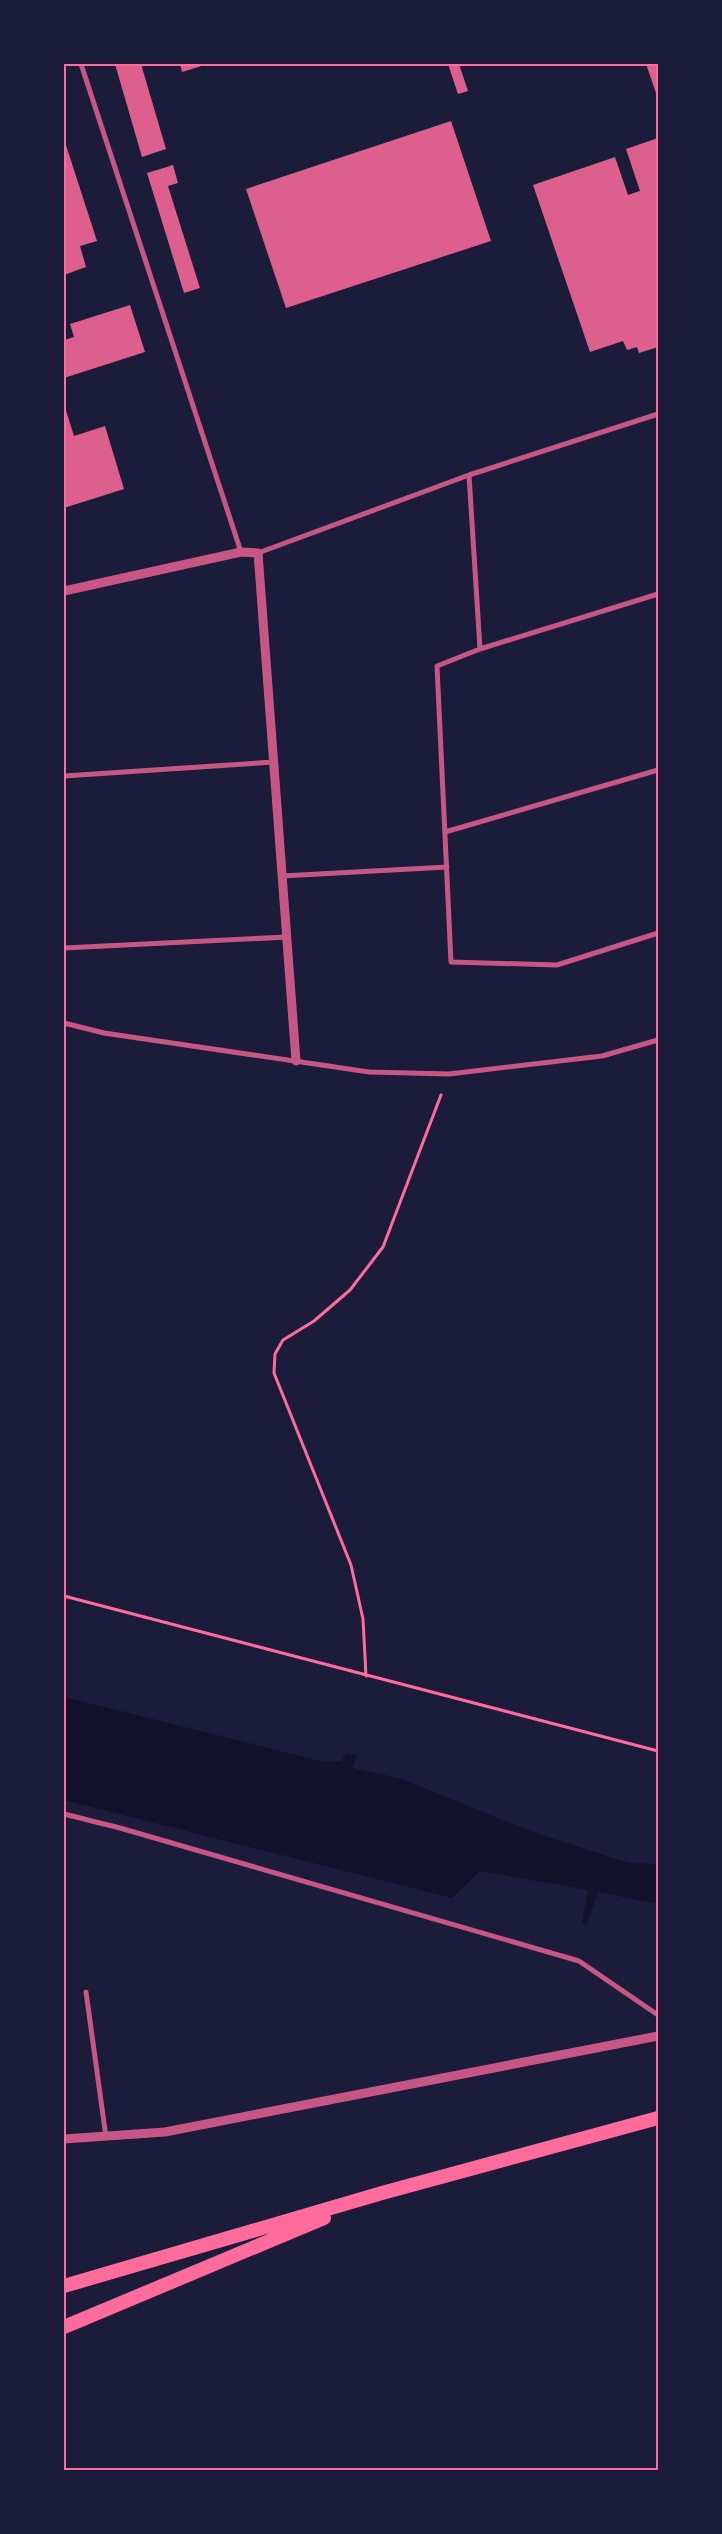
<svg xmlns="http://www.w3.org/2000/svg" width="722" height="2534" viewBox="0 0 722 2534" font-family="Georgia,serif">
<rect width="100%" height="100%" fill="#1b1b3a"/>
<path fill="#12122b" d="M64 1697 321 1761H341L347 1753 357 1755 353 1768 402 1779 530 1831 629 1863 658 1864V1904L598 1892 587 1925 582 1924 588 1890 480 1871 452 1898 64 1800Z"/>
<path fill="#dd5f8e" d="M115 64H141L166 149 142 157Z
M180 64H208L182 72Z
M448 64H459L468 91 458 94Z
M646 64H658V99Z
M451 121 491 241 286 308 246 189Z
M658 138V347L639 353 637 347 627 350 623 341 590 352 533 185 615 157 628 195 640 191 626 149Z
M64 139 97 241 80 246 86 267 64 275Z
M173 165 178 183 168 186 200 288 184 293 147 173Z
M130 305 145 352 64 378V340L74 337 70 324Z
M64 404 74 436 105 426 124 489 64 508Z"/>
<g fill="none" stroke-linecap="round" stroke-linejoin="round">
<path stroke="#ff6b9d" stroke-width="3" d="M64 1596 658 1751
M366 1676 363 1619 351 1565 274 1373 275 1354 283 1340 314 1321 350 1290 383 1247 441 1095"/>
<path stroke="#c65784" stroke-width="5" d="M81 64 241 552
M469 475 480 649 437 666 451 962 557 965 658 933
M258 553 469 475 658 414
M480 649 658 594
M64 776 274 762
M445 832 658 770
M282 876 447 867
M64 948 287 937
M64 1023 104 1033 369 1072 449 1074 602 1056 658 1040
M64 1814 120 1828 579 1961 658 2015
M86 1992 106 2137"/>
<path stroke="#c65784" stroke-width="9" d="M64 591 241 552 258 553 296 1061
M64 2139 165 2132 658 2036"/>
<path stroke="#ff6b9d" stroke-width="14" d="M64 2286 382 2193 658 2118
M64 2327 324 2218"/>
</g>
<rect width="722" height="2534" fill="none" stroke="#1b1b3a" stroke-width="130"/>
<rect x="65" y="65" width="592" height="2404" fill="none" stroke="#ff6b9d" stroke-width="2"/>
</svg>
